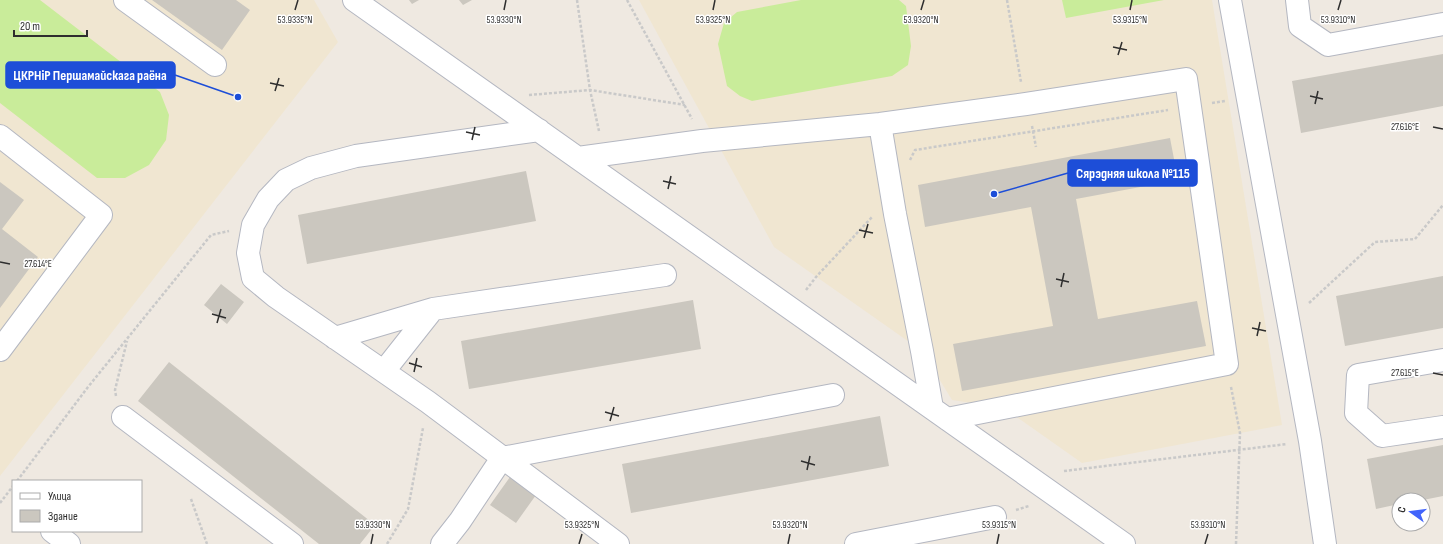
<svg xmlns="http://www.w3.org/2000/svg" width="1443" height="544" viewBox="0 0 1443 544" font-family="'Sofia Sans Condensed',sans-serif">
<rect width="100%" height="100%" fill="#efe9e1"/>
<path fill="#f0e6d1" d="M0 0H314L338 42 0 476Z
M639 0H1212L1282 425 1082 463 1004 408 952 400 922 351 774 247Z"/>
<path fill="#c9ec9a" d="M0 0H40L160 92 169 115 166 140 149 165 125 178H97L0 103Z
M801 0H899L906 6 911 46 908 65 892 76 752 101 740 96 727 86 718 44 724 23 737 12Z
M1062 0H1164L1066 18Z"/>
<path fill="#cbc7bf" d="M152 0H236L250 10 222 50Z
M409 0H419L412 4Z
M459 0H472L463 5Z
M1443 54V106L1301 133 1292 81Z
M1170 138 1178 180 1076 199 1098 319 1197 301 1206 346 962 391 953 344 1053 326 1031 207 925 227 918 185Z
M526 171 536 221 307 264 298 215Z
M0 182 24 200 2 229 38 257 0 308Z
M1443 276V328L1345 346 1336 296Z
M221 284 244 302 227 324 204 305Z
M693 300 701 349 469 389 461 341Z
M169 362 375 525 360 544H319L138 401Z
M880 416 889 466 631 513 622 464Z
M1443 445V496L1423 500H1399V504L1376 509 1367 459Z
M510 477 536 495 516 523 490 505Z"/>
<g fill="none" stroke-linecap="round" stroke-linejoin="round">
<g stroke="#b4b7c1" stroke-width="24">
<path id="minor" d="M125 0 215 65
M354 0 1124 544
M1230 0 1310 441 1325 544
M1297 0 1300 26 1328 45 1443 24
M880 124 895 214 922 351 932 408
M539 130 356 156 311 168 286 180 268 199 253 225 248 253 253 278 276 297 428 402 618 544
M0 136 101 215 0 350
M578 158 702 141 880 124 1026 104 1186 79 1227 364 947 419
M335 338 433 309
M1443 360 1358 375 1356 413 1382 436 1443 427
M384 371 433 309 665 275
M123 417 292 544
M52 531 69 544
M442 544 460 521 502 458 833 395
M856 544 995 517"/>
</g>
<path stroke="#c9c9c9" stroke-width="2.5" stroke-dasharray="3 2" stroke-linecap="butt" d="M577 0 590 90 599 131
M627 0 692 119
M1007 0 1021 82
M529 95 590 90 685 105
M1212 103 1225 101
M1032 126 1036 147
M910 160 915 150 1168 110
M806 290 816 277 872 217
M1309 303 1375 242 1415 239 1443 205
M1231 387 1240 433 1236 544
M116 396 115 390 127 341
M1064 471 1287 444
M17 481 88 387 211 235 229 231
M191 499 207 544
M0 503 13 486
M1016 510 1029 506
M387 544 408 509 423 428"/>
<use href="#minor" stroke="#fff" stroke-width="22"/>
</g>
<path fill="none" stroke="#2e2e2e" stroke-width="1.5" d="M295 10 298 0M504 10 506 0M713 10 715 0M921 10 924 0M1130 10 1132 0M1338 10 1341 0M1113 47 1127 50M1118 55 1122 42M270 83 284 86M275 91 279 78M1310 96 1323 99M1315 104 1318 91M1433 127 1443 129M466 132 480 135M472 140 475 127M663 181 676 184M668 189 671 176M859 230 873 233M864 238 868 224M0 262 10 264M1056 279 1069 282M1061 287 1064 273M212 314 226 318M217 323 221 309M1252 328 1266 331M1257 336 1260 322M409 363 422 367M414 372 417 358M1433 373 1443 375M605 412 619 416M610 421 614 407M801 461 815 465M807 470 810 456M371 544 373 534M579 544 582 534M788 544 790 534M997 544 999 534M1205 544 1208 534"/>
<g font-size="10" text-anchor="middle" fill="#2e2e2e" stroke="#fff" stroke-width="3" stroke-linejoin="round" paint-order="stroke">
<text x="295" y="23">53.9335°N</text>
<text x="504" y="23">53.9330°N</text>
<text x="713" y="23">53.9325°N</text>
<text x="921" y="23">53.9320°N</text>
<text x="1130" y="23">53.9315°N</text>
<text x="1338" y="23">53.9310°N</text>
<text x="1405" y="130">27.616°E</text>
<text x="38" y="267">27.614°E</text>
<text x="1405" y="376">27.615°E</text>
<text x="373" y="528">53.9330°N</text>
<text x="582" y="528">53.9325°N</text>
<text x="790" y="528">53.9320°N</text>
<text x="999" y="528">53.9315°N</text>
<text x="1208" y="528">53.9310°N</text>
</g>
<path fill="none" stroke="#1d4ed8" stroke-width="1.5" d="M238 97L175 75M994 194L1068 173"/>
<g fill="#1d4ed8" stroke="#fff" stroke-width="1.5">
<circle cx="238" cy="97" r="4"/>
<circle cx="994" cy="194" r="4"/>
</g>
<g fill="#1d4ed8" stroke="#1d4ed8" stroke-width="1.5">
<rect x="6" y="62" width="169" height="26" rx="4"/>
<rect x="1068" y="160" width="129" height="26" rx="4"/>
</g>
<g font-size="14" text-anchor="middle" font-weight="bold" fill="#fff">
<text x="90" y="80">ЦКРНіР Першамайскага раёна</text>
<text x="1133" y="178">Сярэдняя школа №115</text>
</g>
<rect x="12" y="480" width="130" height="52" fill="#ffffff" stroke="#ababab"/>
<rect x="20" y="493" width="20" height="6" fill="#ffffff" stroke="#ababab"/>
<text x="48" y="500" font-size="12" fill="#2e2e2e">Улица</text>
<rect x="20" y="510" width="20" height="12" fill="#cbc7bf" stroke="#ababab"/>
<text x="48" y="520" font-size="12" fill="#2e2e2e">Здание</text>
<g transform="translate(1411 512) rotate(284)"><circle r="19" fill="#ffffff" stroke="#ababab"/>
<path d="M0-3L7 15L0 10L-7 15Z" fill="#4264fb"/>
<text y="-6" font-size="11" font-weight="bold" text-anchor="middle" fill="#2e2e2e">С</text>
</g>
<path d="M14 30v6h73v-6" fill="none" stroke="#2e2e2e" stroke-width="2"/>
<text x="20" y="30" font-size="12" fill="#2e2e2e" stroke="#ffffff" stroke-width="3" paint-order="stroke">20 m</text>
</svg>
